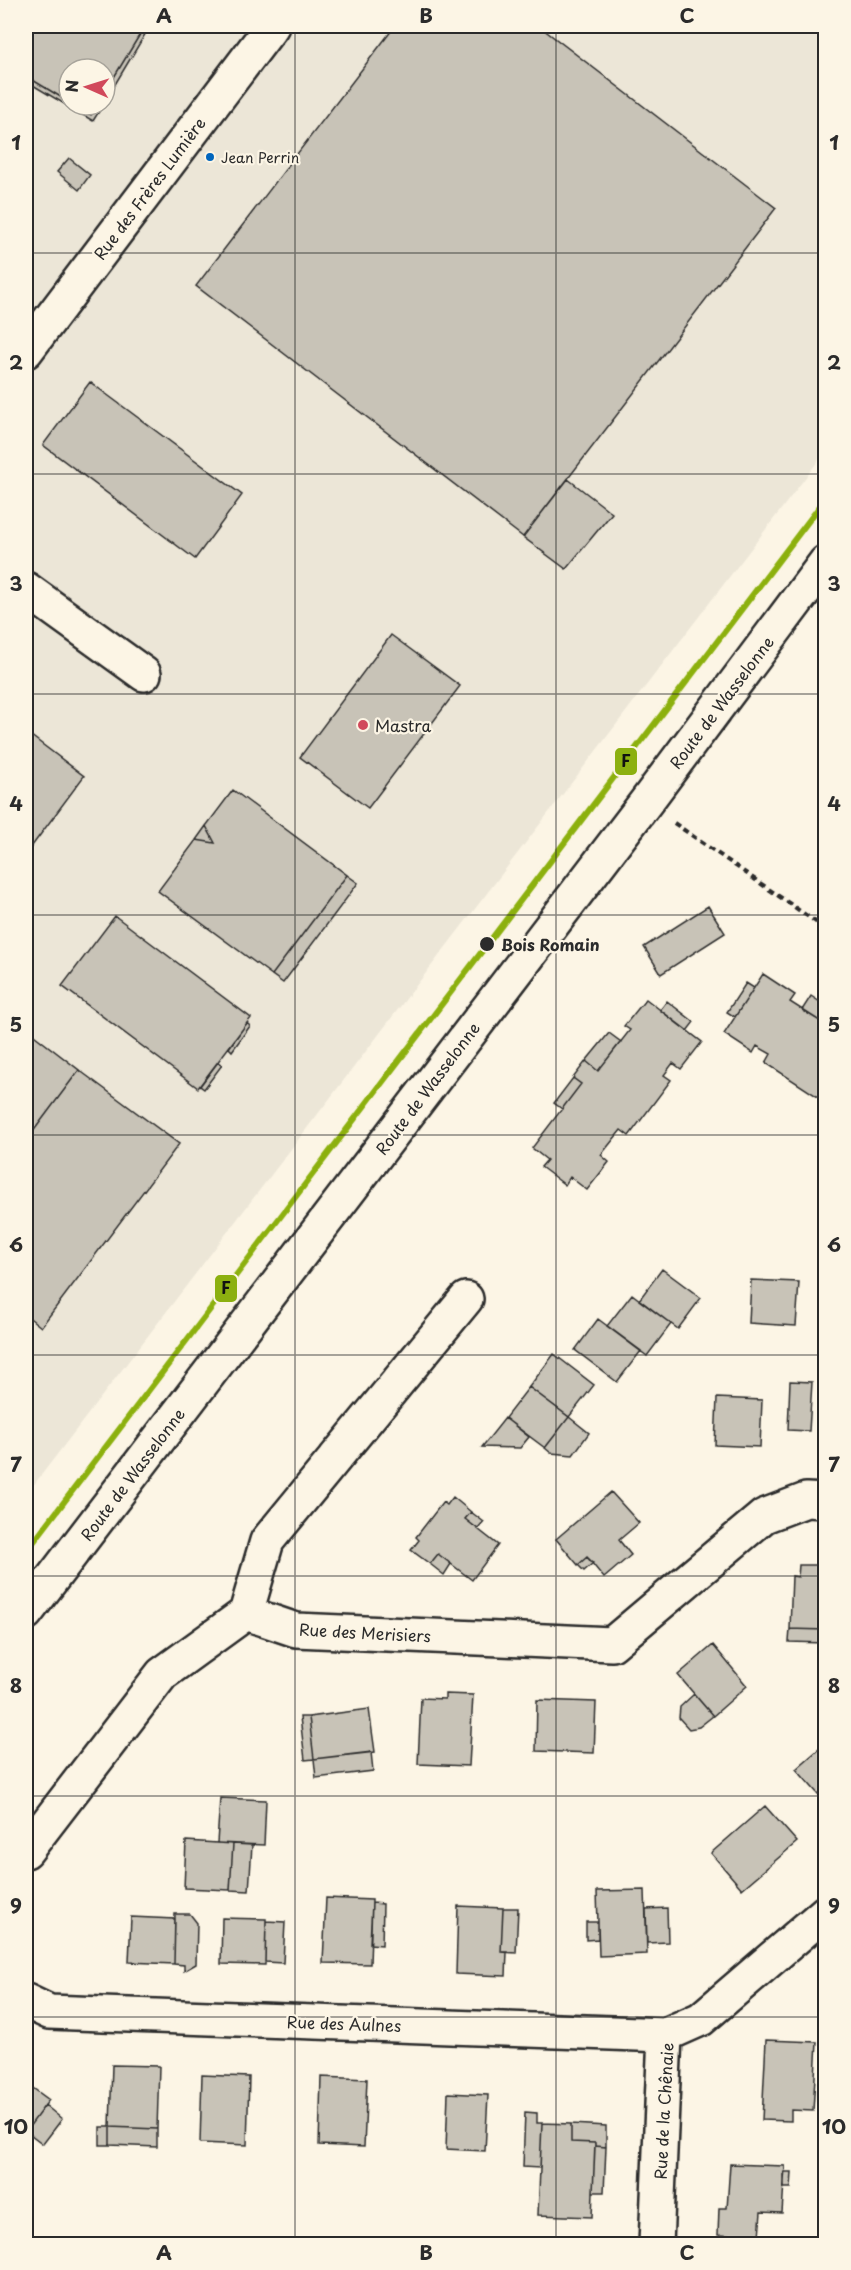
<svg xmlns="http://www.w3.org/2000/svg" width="851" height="2270" viewBox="0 0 851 2270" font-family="'Playpen Sans',sans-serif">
<rect width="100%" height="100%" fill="#fcf5e5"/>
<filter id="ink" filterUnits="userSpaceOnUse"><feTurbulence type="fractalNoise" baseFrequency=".0167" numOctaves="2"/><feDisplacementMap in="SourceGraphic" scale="12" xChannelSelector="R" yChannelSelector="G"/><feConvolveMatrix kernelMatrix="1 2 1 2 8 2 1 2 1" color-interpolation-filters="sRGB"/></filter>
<g filter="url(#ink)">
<path fill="#ece6d7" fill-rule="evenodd" d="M26 26H825V452L26 1495ZM69 69H105V105H69Z"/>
<path fill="#c8c3b7" stroke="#2b2b2b" stroke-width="1.5" d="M26 26H145L105 92V69H69V102L26 76Z
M145 26H150L105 101V92Z
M395 26H539L776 208 523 537 196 286Z
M26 76 69 102V105H74L91 115 97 105H103L93 121 26 81Z
M74 105H97L91 115Z
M69 158 90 175 79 190 57 172Z
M90 382 242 495 195 559 43 445Z
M568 479 612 513 566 569 523 537Z
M391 635 460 686 368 808 300 757Z
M26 732 84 776 26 854Z
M233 790 347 875 272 975 158 891 196 840 215 843 206 826Z
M206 826 215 843 196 840Z
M347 875 358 883 283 983 272 975Z
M708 906 725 933 661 974 644 947Z
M115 916 251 1018 198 1088 62 986Z
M763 974 795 995 790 1002 826 1025 824 1101 766 1063 771 1054 757 1046 753 1053 724 1034Z
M746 983 754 988 735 1017 727 1012Z
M811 996 826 1006V1025L802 1010Z
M646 999 702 1042 681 1069 673 1063 664 1075 671 1080 629 1136 621 1130 601 1155 609 1162 587 1190 570 1177 565 1185 541 1167 547 1160 532 1148 581 1084 573 1078 586 1061 598 1071 630 1030 624 1026Z
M667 1001 694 1022 687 1031 660 1010Z
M247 1023 250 1026 232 1051 229 1048Z
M26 1029 79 1070 26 1141Z
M609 1033 621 1042 598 1071 586 1061Z
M218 1062 222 1065 204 1089 200 1086Z
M79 1070 179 1144 41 1327 26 1315V1141Z
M573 1078 581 1084 562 1109 554 1103Z
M662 1269 701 1298 678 1329 639 1300Z
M751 1280 799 1282 796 1326 749 1323Z
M632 1294 671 1324 647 1356 607 1326Z
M598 1319 641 1351 617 1382 575 1350Z
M554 1354 594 1385 569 1417 529 1387Z
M790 1381 812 1382 809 1431 788 1430Z
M529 1387 569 1417 545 1448 505 1418Z
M717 1398 762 1400 760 1447 715 1445Z
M569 1417 589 1433 573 1455 551 1453 545 1448Z
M505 1418 529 1437 520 1448 482 1447Z
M611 1492 639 1523 619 1540 631 1555 604 1578 587 1557 578 1565 556 1539Z
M453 1497 471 1512 465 1519 498 1545 472 1580 438 1554 430 1564 411 1550 419 1540 416 1537 443 1502 447 1505Z
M471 1512 484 1522 478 1529 465 1519Z
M438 1554 451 1564 444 1575 430 1564Z
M587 1557 593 1563 584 1571 578 1565Z
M799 1565H826V1630L790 1629 792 1576 798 1577Z
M790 1629 826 1630V1643L789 1642Z
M713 1645 747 1686 713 1716 678 1675Z
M445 1694 473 1695 469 1766 418 1764 421 1698 445 1699Z
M694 1694 713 1716 699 1727 689 1729 679 1718 680 1707Z
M537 1700 596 1702 594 1753 536 1751Z
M369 1709 375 1752 314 1759 309 1717Z
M300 1717H309L314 1759 305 1760Z
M826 1743V1803L796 1769Z
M371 1752 373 1771 316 1778 314 1759Z
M220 1798 266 1800 264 1845 217 1843Z
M765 1806 797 1842 742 1889 711 1853Z
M186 1841 233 1844 230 1890 184 1888Z
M233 1844 252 1845 249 1891 230 1890Z
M645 1890 647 1954 599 1956 597 1891Z
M326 1898 372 1900 370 1964 323 1963Z
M372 1903 383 1904 382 1945 370 1944Z
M458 1906 503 1908 501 1952H507L506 1976 456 1974Z
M503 1908H518L516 1953 501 1952Z
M667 1908 668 1942 647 1943 646 1909Z
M175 1914H190L197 1923 196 1964 184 1971V1965L174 1964Z
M131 1917 175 1919 174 1964 129 1962Z
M222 1918 266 1919 265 1965 221 1964Z
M266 1921 285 1922 283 1963 265 1962Z
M586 1922H598V1939L586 1940Z
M766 2040 817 2042 813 2111 791 2110V2121L762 2120Z
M112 2065 159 2066 157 2129 110 2127Z
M202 2075 249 2077 247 2145 200 2143Z
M321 2077 367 2079 364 2147 319 2145Z
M26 2083 49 2100 26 2131Z
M448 2093 488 2095 485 2151 446 2149Z
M45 2105 62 2119 43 2144 26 2131Z
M525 2112 537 2113V2123H542L540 2168 523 2167Z
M542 2123 571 2124V2142L595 2143 592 2217 538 2215Z
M571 2124 606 2126V2147L595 2146V2143L571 2142Z
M100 2127H110V2145H100Z
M110 2127 157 2129V2147L110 2145Z
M595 2146 606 2147 604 2192H593Z
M730 2164 785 2166 782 2213 761 2212 759 2237 718 2235 719 2208H727Z
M784 2172H792L791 2188H784Z"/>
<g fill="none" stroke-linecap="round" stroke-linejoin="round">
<g stroke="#2b2b2b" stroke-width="38">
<path id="minor" d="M26 351 272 26
M26 589 144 674
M466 1299 267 1541 246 1613 296 1630 612 1644 764 1516 806 1500 826 1501
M26 1851 162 1674 246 1613
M26 2001 49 2012 665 2035 701 2019 826 1912
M656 2244 665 2035"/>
</g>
<g stroke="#2b2b2b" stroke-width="38">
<path id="major" d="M26 1613 646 802 826 562"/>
</g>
<path stroke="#2b2b2b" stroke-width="4" stroke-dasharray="6 4.5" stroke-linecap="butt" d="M674 823 826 929"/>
<use href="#minor" stroke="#fcf5e5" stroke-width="33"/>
<use href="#major" stroke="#fcf5e5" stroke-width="33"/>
<g stroke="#fcf5e5" stroke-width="10">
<path id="tram-1" d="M26 1552 826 498"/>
</g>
<use href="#tram-1" stroke="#8cb010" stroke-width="6"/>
</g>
</g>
<path fill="none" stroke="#2b2b2b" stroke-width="1.5" stroke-opacity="0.55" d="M295 26V2244M556 26V2244M26 253H826M26 474H826M26 694H826M26 915H826M26 1135H826M26 1355H826M26 1576H826M26 1796H826M26 2017H826"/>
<circle fill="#0065bd" stroke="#fcf5e5" stroke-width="2" cx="210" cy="157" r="5"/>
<circle fill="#d1495b" stroke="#fcf5e5" stroke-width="2" cx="363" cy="725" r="6"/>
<circle fill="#2b2b2b" stroke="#fcf5e5" stroke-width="2" cx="487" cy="944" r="8"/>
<g text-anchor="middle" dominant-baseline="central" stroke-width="4.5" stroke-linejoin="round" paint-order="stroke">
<g font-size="14" fill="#2b2b2b" stroke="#fcf5e5" text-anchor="start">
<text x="221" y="157">Jean Perrin</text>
</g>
<g font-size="16" fill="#2b2b2b" stroke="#fcf5e5">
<text transform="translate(149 188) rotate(-53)">Rue des Frères Lumière</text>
<text transform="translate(721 702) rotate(-53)">Route de Wasselonne</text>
<text transform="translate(427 1088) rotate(-53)">Route de Wasselonne</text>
<text transform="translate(132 1474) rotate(-53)">Route de Wasselonne</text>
<text transform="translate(365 1632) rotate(3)">Rue des Merisiers</text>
<text transform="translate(344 2023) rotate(2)">Rue des Aulnes</text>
<text transform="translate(663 2111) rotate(-87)">Rue de la Chênaie</text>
</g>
<g font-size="16" fill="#2b2b2b" stroke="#fcf5e5" text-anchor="start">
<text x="375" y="725">Mastra</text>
</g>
<g font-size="16" font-weight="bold" fill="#2b2b2b" stroke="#fcf5e5" text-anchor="start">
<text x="501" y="944">Bois Romain</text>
</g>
</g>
<g stroke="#fcf5e5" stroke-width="2">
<rect x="614" y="747" width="24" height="29" rx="6" fill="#8cb010"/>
<rect x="214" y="1274" width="24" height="29" rx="6" fill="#8cb010"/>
</g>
<g font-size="16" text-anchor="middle" font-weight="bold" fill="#111">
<text x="626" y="767">F</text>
<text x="226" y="1294">F</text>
</g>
<rect width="851" height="2270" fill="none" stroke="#fcf5e5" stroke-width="66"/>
<g transform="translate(87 87) rotate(273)"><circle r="28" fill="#fcf5e5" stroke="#a8a49b" stroke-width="1.5"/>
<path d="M0-4.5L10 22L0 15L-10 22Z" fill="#d1495b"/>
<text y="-9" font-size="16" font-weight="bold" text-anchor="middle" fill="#2b2b2b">N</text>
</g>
<rect x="33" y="33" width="785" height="2204" fill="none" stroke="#2b2b2b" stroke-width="2"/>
<g font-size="20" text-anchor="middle" font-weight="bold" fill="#2b2b2b">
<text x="164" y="23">A</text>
<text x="426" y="23">B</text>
<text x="687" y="23">C</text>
<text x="16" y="150">1</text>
<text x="834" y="150">1</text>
<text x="16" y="370">2</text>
<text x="834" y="370">2</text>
<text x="16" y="591">3</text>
<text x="834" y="591">3</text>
<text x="16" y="811">4</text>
<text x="834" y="811">4</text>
<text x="16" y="1032">5</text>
<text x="834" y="1032">5</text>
<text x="16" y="1252">6</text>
<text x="834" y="1252">6</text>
<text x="16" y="1472">7</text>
<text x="834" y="1472">7</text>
<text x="16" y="1693">8</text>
<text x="834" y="1693">8</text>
<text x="16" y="1913">9</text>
<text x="834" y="1913">9</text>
<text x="16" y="2134">10</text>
<text x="834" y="2134">10</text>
<text x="164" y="2260">A</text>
<text x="426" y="2260">B</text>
<text x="687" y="2260">C</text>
</g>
</svg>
